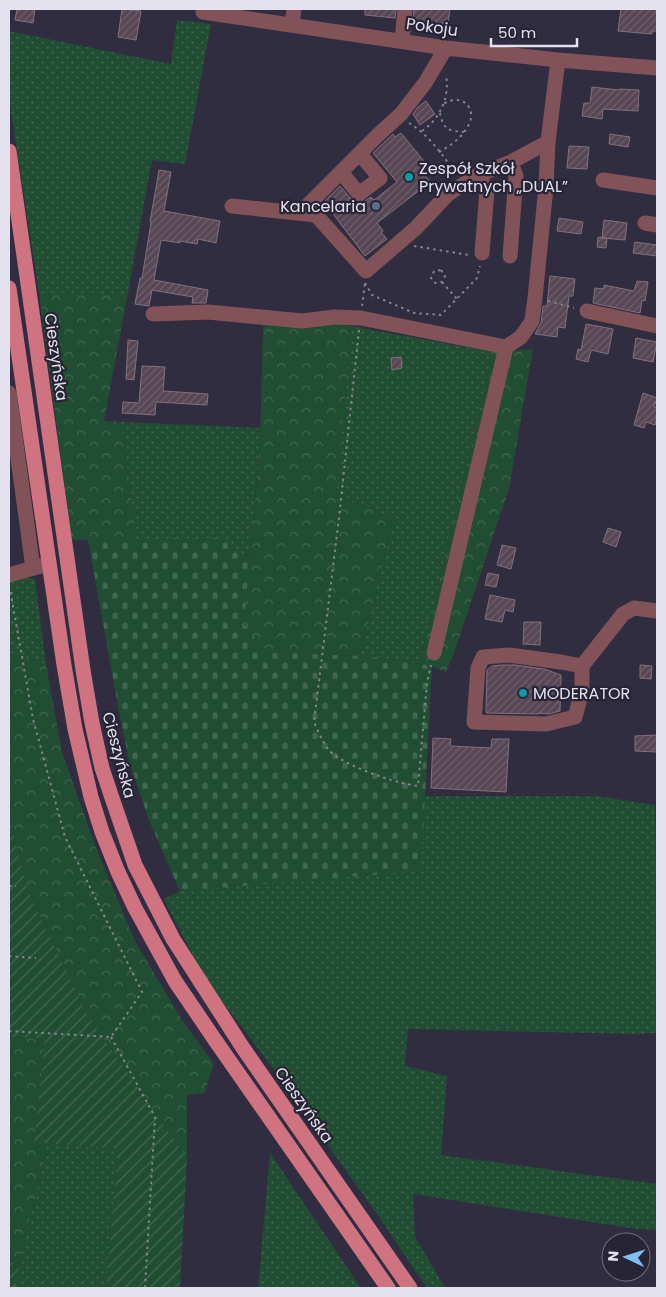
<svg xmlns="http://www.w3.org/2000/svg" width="666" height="1297" viewBox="0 0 666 1297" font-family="Poppins,sans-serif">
<defs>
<pattern id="grass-dots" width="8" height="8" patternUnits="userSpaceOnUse" patternTransform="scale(1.25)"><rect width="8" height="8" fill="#214e33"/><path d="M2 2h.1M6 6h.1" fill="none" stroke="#416751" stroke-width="1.8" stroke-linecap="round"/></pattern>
<pattern id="forest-crowns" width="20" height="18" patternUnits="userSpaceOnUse" patternTransform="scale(1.25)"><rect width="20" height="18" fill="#214e33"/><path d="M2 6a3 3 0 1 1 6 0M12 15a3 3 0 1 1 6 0" fill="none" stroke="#416751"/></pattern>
<pattern id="cemetery-stones" width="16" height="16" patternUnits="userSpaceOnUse" patternTransform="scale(1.25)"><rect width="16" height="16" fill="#214e33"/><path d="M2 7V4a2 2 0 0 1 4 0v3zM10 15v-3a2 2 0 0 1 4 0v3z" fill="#416751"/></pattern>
<pattern id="garden-furrows" width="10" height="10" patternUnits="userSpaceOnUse" patternTransform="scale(1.25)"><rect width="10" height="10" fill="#214e33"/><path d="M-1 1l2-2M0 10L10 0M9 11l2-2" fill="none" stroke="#416751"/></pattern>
<pattern id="building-hatch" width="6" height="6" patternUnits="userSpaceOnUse" patternTransform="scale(1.25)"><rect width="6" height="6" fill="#574653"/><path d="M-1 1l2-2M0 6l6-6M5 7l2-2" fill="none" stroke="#6f606c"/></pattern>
</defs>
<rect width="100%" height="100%" fill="#2f2d3f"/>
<path fill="url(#grass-dots)" d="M177 20 211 24 185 164 152 160 128 293H39L9 98V31L171 64Z
M351 326 493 352 420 664 388 659 360 656 394 518 336 494Z
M121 422 261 428 250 557 243 553 250 558 244 625 405 793 425 796H596L655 805 656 855H657V1033L636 1034 408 1029 405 1066 447 1076 441 1155 657 1184V1230L636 1229 413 1194 415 1236 445 1288H427L379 1217 269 1063 204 977 164 899 180 891 149 820 129 760 118 705 88 539 134 519Z
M24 578H35L46 664 9 653V583Z
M48 1143 118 1149 106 1288H16L19 1264Z
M270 1153 361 1288H258Z"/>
<path fill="url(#forest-crowns)" d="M39 293H128L104 421 121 422 134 519V539L72 540Z
M277 313 351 326 336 494 394 518 360 656 257 652 252 628 244 625 260 444 263 326Z
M533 349 509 489 454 653 446 672 432 666 420 664 493 352Z
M9 653 46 664 62 752 96 848 135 941 182 1020 214 1064 210 1074 205 1093 187 1095V1158L88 1016 28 891 9 817Z
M9 1037 45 1039 34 1142 48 1143 19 1264 9 1262Z"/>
<path fill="url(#cemetery-stones)" d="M220 538 250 558 244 625 252 628 257 652 360 656 388 659 432 666 421 871 180 891 149 820 129 760 118 705 88 539Z"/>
<path fill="url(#garden-furrows)" d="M9 817 28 891 88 1016 187 1158 180 1288H106L118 1149 34 1142 45 1039 9 1037Z
M9 1262 19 1264 16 1288H9Z"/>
<path fill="url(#building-hatch)" stroke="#83707e" d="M17 9H35L33 23 15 20Z
M122 9 141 11 136 40 118 37Z
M365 9H396L395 18 365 15Z
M414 9H450L448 24 413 20Z
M621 9H657V31H652V34L618 31Z
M592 87 618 90 619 89 639 90 638 111 603 109 602 119 582 116 584 103H590Z
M426 101 435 114 420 125 413 114 418 107Z
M401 133 428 166 422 171 430 182 377 223 383 231 381 232 387 239 365 256 324 202 340 186 352 200 356 203H360L365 201 371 197 374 200 397 182 373 153 393 134 395 137Z
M610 134 630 137 628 147 609 144Z
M569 146 589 147 587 169 567 168Z
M159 170 171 172 164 211 220 221 216 243 198 239 197 244 180 241V243L161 240 154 280 208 290 206 303H192L193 297 152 290 149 306 135 304 140 278H142L151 223 150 222Z
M559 218 583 222 581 234 557 231Z
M604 220 627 223 625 240 602 238Z
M598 237 607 238 606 248 597 247Z
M635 242 657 245V256L633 253Z
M550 276 575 279 573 296H569L565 328 558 327 557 337 535 334 541 323 543 306H547Z
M637 281 648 282 645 301 642 300 640 313 593 303 595 288 604 289V285L634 291Z
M586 324 613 329 608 354 591 350 588 362 576 359 578 349 581 350Z
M636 338 657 342 653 362 633 358Z
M128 340 138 341 134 380 126 379Z
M401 357 402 368 392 370 391 358Z
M142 366 165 367 163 391 208 394 207 405 156 402 155 415 122 413 123 402 139 403Z
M643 393 657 398 654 407 657 408V416L655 425 646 422 644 428 634 425Z
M608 528 621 532 616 547 603 542Z
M502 545 516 548 511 569 497 565Z
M488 573 499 575 496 587 485 585Z
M490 595 515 600 513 612 505 610 502 622 485 619Z
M524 622H541L540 645 523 644Z
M502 665H515L544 669 561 675 560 711 549 714 539 713V714L487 713 486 712 487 670 492 666Z
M640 665 652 666 651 679 640 678Z
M657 735V752L635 751V736Z
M433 738 451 739 450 746 491 748 492 739H509L506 792 431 788Z"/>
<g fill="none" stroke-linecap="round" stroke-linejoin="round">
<path stroke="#848392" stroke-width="2" stroke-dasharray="2.5 4" stroke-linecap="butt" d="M440 113C443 129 448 131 464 132
M409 123C427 133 445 157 456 175
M422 131C440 119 450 97 446 75
M439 152C452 145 464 136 470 122 474 111 467 99 455 100 451 100 447 102 443 104
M414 246 469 255
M441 270 445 276 442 282 435 283 431 278 434 271Z
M442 282 457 299
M365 283 372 295 414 313 441 315 477 278 480 266
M548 301 574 308
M362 306 365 283
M359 330 339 518 314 722C318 731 322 741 328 749 339 763 382 778 399 782 405 784 412 785 418 786L427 683 431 665
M9 886H16
M9 956 36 958
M9 1031 111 1037 142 992 65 837 33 719 10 589
M111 1037 155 1117 145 1288"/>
<path stroke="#815359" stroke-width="15" d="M203 9V12L446 48 558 60 657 68
M292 25 294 9
M402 41 405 9
M341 172 359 194 380 178 360 154
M478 175 487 190 482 253
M603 180 657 188
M232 206 316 215 366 271 416 228 448 194 478 175 511 162 548 142
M300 213 379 134 401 114 425 83 446 48
M645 223 657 225
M510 256 516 176 511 162
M587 311 657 326
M153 314 208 312 302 321 335 317 361 318 506 347
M9 393 33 568
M9 575 41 566
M434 653 506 347 521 337 532 321 535 298 546 187 548 142 558 60
M582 666V691L575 717 546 724 474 722 478 668 483 657 509 655 561 662 582 666 623 614 634 608 657 611"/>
<path stroke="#cf7381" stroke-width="15" d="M9 151 83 670 92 723 102 768 111 795 135 865 173 939 243 1048 410 1288
M9 288 64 665 75 729 91 797 102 832 118 872 135 908 175 981 215 1040 388 1288"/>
</g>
<g fill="#0f9aa8" stroke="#262435" stroke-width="2">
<circle cx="409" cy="177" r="5"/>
<circle cx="523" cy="693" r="5"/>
</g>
<circle fill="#5c6f8a" stroke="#262435" stroke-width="2" cx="376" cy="206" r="5"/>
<g text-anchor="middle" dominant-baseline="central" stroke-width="4.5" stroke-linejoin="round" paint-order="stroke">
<g font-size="16" fill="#e3e2ee" stroke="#262435">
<text transform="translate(432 27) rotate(8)">Pokoju</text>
<text transform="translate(56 357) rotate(82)">Cieszyńska</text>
<text transform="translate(119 755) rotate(75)">Cieszyńska</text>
<text transform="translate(304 1105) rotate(55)">Cieszyńska</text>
</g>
<g font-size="16" fill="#e3e2ee" stroke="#262435" text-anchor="start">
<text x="419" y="168">Zespół Szkół<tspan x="419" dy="18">Prywatnych „DUAL”</tspan></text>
<text x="366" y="206" text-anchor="end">Kancelaria</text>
<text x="533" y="693">MODERATOR</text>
</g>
</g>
<rect width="666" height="1297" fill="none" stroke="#e3e2ee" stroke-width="20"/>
<g transform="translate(626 1257) rotate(274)"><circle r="24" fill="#262435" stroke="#72707f"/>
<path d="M0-4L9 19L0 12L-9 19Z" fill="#80bdfa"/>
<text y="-8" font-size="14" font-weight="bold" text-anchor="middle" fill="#e3e2ee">N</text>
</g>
<path d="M491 38v8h86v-8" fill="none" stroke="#e3e2ee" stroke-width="2.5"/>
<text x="498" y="38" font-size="15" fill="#e3e2ee" stroke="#262435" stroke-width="4" paint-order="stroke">50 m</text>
</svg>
